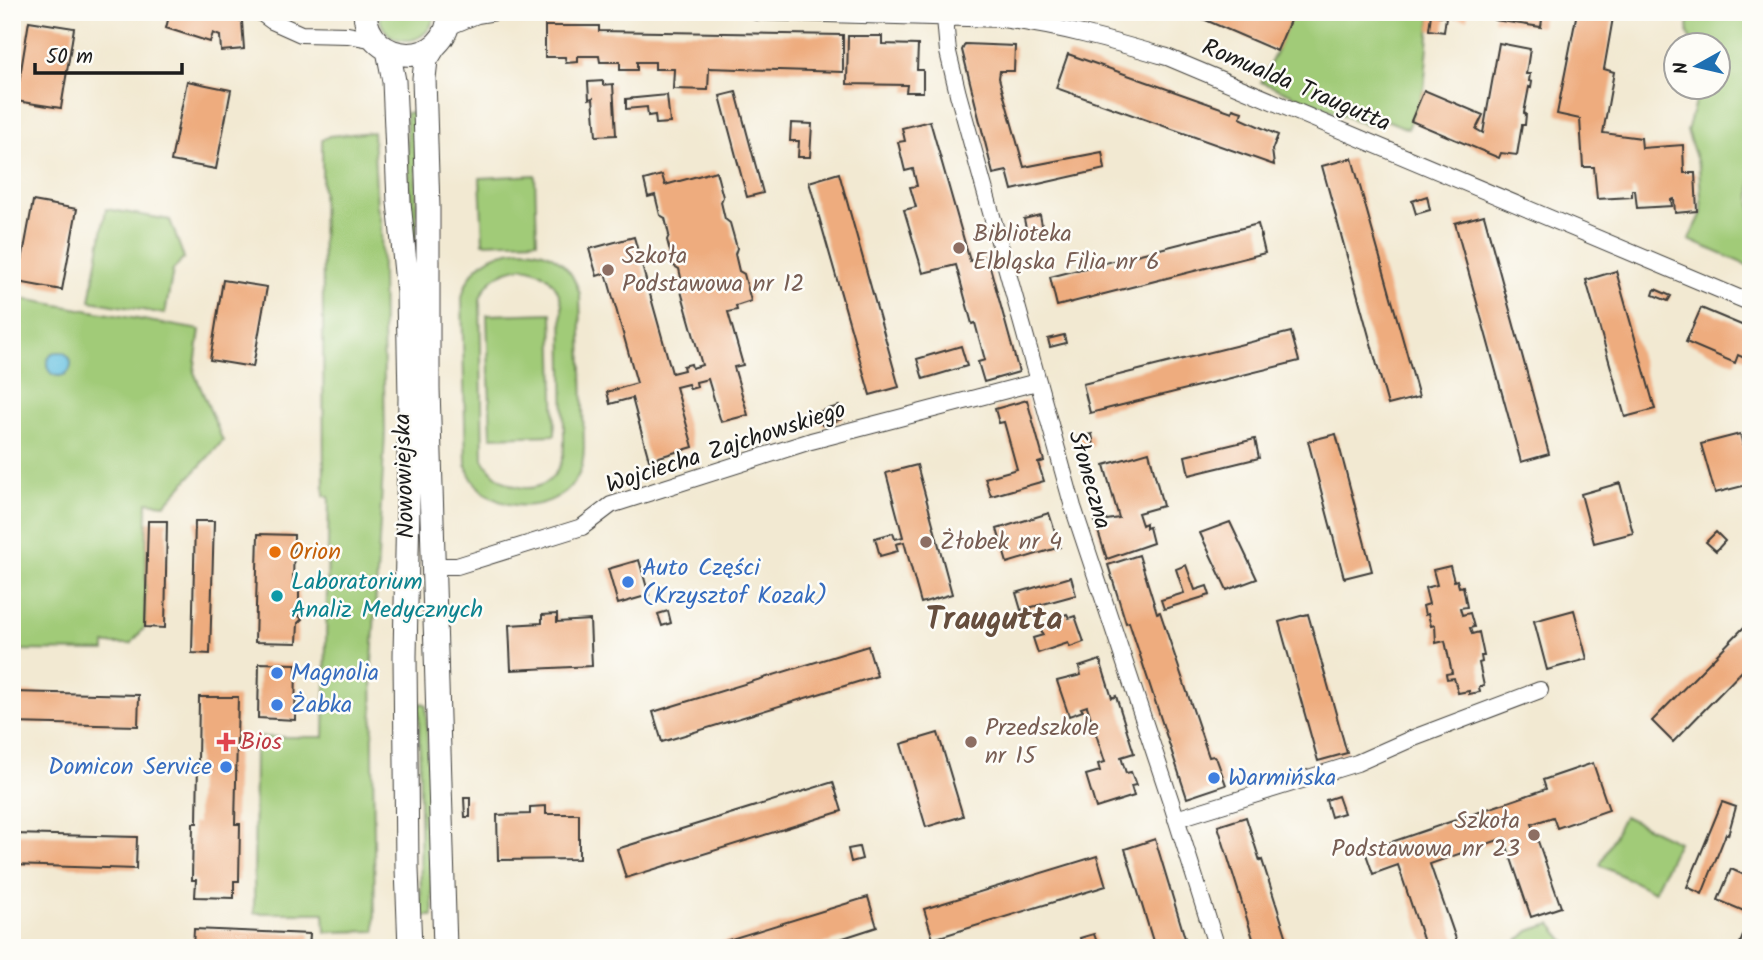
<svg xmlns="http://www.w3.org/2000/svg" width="1763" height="960" viewBox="0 0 1763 960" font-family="Kalam,sans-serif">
<rect width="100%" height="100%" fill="#fdfcf7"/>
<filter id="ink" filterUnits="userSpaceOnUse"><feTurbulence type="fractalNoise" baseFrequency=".0143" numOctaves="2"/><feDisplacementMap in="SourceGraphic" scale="14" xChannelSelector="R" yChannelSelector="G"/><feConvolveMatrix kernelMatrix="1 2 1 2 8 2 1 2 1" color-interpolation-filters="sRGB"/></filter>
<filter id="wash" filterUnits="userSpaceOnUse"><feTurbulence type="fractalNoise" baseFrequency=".00686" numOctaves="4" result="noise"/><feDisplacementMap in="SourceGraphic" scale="28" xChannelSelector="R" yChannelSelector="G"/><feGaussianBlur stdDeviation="1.57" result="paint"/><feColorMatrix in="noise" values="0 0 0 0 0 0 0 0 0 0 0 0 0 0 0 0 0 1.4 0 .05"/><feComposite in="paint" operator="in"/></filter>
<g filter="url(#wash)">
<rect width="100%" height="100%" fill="#f2e9d2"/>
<path fill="#a1cb78" stroke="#5e744a" stroke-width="2" fill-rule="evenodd" d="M379 12H435V13C430 50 380 49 379 12Z
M1293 12H1431L1424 90 1408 129 1374 115 1369 126 1261 82 1277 50Z
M1689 12H1751V267L1689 240 1702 213 1699 167 1687 131 1699 88H1718V46L1692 45 1688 32Z
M415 112 417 236 412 237 406 113Z
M373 132 377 206 381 223 385 434 372 663 375 931 325 932 324 913H254L255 737H324L329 496H324L322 140 329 136Z
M535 175 537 241 483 243 480 178Z
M106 209 170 220 184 258 173 270 165 314 90 301Z
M522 249C552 249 571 265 580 294L584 446C584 457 583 468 577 478 551 520 479 513 466 465L462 298C468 267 491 251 522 249ZM523 267C545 270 557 282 562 304L564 435C564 444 565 454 561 463 545 502 500 491 483 459L480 299C487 278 503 270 523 267Z
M12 297 200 330 194 372 223 441 165 504 147 502 145 627 131 644H105V651L12 650Z
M552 313 555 435 491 437 487 315Z
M423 703 426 705 433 916H421L419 705Z
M1624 816 1678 842 1654 892 1600 865Z
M1551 924 1571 948H1510L1529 931Z"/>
<path fill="#63c0e1" stroke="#406e7e" stroke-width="2" d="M47 364a12 12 0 1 1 24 0a12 12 0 1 1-24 0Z"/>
<g id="blocks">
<path fill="#eeac7e" d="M170 12H212L242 21 244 49 221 51 220 36 213 33 210 42 166 28Z
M1187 12H1284L1292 16 1277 51Z
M1450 12H1468L1467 19 1449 17Z
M1495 12H1543L1541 27 1494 20Z
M1577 12H1614L1604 69 1614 72 1603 133 1641 138 1642 148 1683 145 1684 173H1695L1697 211 1675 213 1674 199 1671 200 1672 206 1637 208 1635 190H1632V197L1597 199 1594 167H1583L1580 119 1557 114Z
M1431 14 1446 17 1444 32 1429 30Z
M29 21 74 28 61 108 16 101Z
M545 26H599V31L843 35V72L709 68 708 90 673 89 674 69H655V62H637V70H620V62H600L599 56H578V62L566 63 565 57H545Z
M848 36H882V44L918 45 917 70H923V92H906L907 85 847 84Z
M1499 43 1530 49 1526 74H1530L1529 81 1532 82 1531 88 1529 87 1524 113 1526 114 1525 125H1522L1517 155 1501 153 1499 158 1411 121 1424 90 1483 115 1476 129 1483 133Z
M965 44 1015 46 1014 71H1000L999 78 1024 167 1102 152 1105 169 1012 190 1007 171 993 174 962 50Z
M1068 54 1232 112 1233 109 1242 112 1240 118 1278 135 1272 150 1274 165 1056 88Z
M187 81 231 90 216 169 171 161Z
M603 81V85L613 84 616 135 596 136 593 98 589 99 588 82Z
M736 92 763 193 747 197 720 96Z
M667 95 670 123 656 124 655 115 648 116 647 107 626 109V99Z
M930 121 970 261 987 256 1019 372 984 382 978 362 985 360 975 323 972 324 956 265 923 273 904 210 916 207 910 187 917 186 913 169 905 171 898 142 905 141 902 128Z
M791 123 812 124 810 157H798L799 141H790Z
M1352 158 1419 397 1388 405 1322 166Z
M716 171 723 197 721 202 725 219 730 223 737 248 735 254 739 271 744 274 751 301 736 306 737 310 728 312 743 365 734 367 748 415 721 422 708 379 696 382 697 387 690 389 688 384 676 387 693 447 649 460 632 398 610 404 607 392 637 383 606 273 597 276 589 249 634 237 672 373 684 370 683 366 691 364 692 368 702 365 681 291 683 286 679 269 674 266 667 240 669 235 665 218 660 215 655 195 648 197 644 180 662 175 665 185Z
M839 173 899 387 870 395 809 182Z
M1427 196 1430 210 1416 214 1412 201Z
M33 201 77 209 62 290 18 282Z
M1040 215 1043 230 1027 233 1024 219Z
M1484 215 1549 454 1521 462 1455 223Z
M1258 224 1265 253 1057 306 1050 277Z
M1616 271 1655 409 1625 417 1586 280Z
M223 280 267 287 253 367 210 360Z
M1655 289 1671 296 1668 301 1653 295Z
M1701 308 1751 329V361L1738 355 1735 363 1686 342Z
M1291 332 1299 361 1090 413 1083 384Z
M1064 335 1066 343 1050 347 1048 339Z
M961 346 967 366 923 379 917 359Z
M1027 400 1044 461 1038 463 1044 481 991 496 985 478 1017 469 1004 422 999 423 995 409Z
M839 406 842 419 822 425 818 412Z
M1092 434 1094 446 1081 449 1078 437Z
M1336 434 1372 571 1344 578 1308 441Z
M1740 434 1751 474V484L1715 493 1701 444Z
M1255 439 1259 458 1189 475 1185 456Z
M1149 452 1163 506 1138 513 1142 525 1146 523V528L1149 527 1153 543 1107 559 1095 522 1119 518 1104 465Z
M917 465 952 594 921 603 904 542 896 544 898 551 880 556 875 538 893 533 895 539 903 537 886 473Z
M1620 483 1633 533 1594 543 1581 494Z
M1049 513 1060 547 1007 563 997 529Z
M148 521H167L165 628 145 627Z
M195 521H214L210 654 192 653Z
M1230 522 1257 579 1227 590 1200 533Z
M1716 532 1725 541 1716 551 1706 542Z
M258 534 294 535 293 587H299V605L303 610 298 615 302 619 298 623 297 643 255 642Z
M1139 555 1157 613 1160 612 1209 757 1213 756 1217 760 1226 785 1187 798 1129 622 1126 623 1108 565Z
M639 560 649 595 618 604 608 569Z
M1186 565 1195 590 1207 586 1210 595 1164 609 1161 600 1184 593 1176 569Z
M1450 566 1454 581 1457 580 1459 587 1463 586 1467 607 1460 608 1462 615 1470 613 1474 627 1470 628 1472 634 1479 632 1484 656H1481L1482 662 1479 663 1484 686 1479 687 1480 692 1469 694V691L1458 693 1454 678 1447 679 1446 674 1452 673 1445 641 1436 643 1435 625 1431 626 1428 614 1425 615 1423 606 1429 604 1425 588 1437 585 1433 570Z
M1071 577 1076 595 1021 610 1016 593Z
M1574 610 1587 659 1547 670 1534 621Z
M668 611 671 623 662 626 658 614Z
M557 614V622L590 620 592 666 511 670 509 625 542 623V615Z
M1067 614 1069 618 1075 616 1084 642 1070 647 1068 643 1038 653 1033 638 1043 635 1040 628 1050 624 1049 620Z
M1308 614 1347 753 1318 761 1279 622Z
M1751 620V662L1673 742 1652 721Z
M868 646 877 676 662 742 653 712Z
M1100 660 1112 698 1116 696 1134 753 1121 757 1126 773 1131 772 1136 785 1131 786 1134 796 1096 808 1086 775 1100 771 1098 764 1105 762 1087 706 1081 708 1083 711 1069 716 1057 681 1081 675 1079 667Z
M259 663 296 664 295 720 258 718Z
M12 692 139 695 138 726 12 723Z
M199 697H238L235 824H240L239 881H234V898L195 897 196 880H192L193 823H197Z
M938 733 963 816 926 827 901 744Z
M1593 763 1609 810 1557 828 1553 817 1532 824 1561 907 1531 917 1504 838 1430 864 1457 942 1440 948H1426L1398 865 1373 874 1365 851 1546 789 1543 780Z
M833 782 842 811 626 878 617 849Z
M1338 796 1344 813 1331 817 1326 800Z
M464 798H470V817H465Z
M1722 802 1736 807 1728 835 1726 834 1702 894 1687 887Z
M546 806V814H579V859L498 860 497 815 530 814V807Z
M1246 817 1260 861 1262 860 1290 948H1256L1218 826Z
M12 834 137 837 136 869 12 865Z
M1155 839 1188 948H1155L1125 849Z
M859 847 862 859 851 862 848 849Z
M1097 856 1106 886 933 939 924 909Z
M1731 869 1751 878V914L1718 900Z
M868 897 877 927 834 941 811 948H702Z
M194 929 310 934 309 948H193Z
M1745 931 1751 933V948H1738Z
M1094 934 1099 948H1083L1080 938Z"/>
</g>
</g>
<g filter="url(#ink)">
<use href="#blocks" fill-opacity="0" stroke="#3c3b37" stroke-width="2"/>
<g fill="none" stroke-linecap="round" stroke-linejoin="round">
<g stroke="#3c3b37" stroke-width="18">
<path id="street" d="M260 12 272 21 301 34 348 35 375 40
M756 12 1002 19C1059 26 1112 41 1167 57L1751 303
M945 18 948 52 958 94 1073 507 1171 802 1217 948
M448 27 477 15 495 12
M434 566H457L582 527 611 505 811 441 1037 382
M1176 819 1357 763 1411 739 1540 690"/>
</g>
<g stroke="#3c3b37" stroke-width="25">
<path id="secondary" d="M365 12C367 68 450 69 449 12
M434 47 426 60 424 78 428 208V388L445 948
M388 50 394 81 399 202 408 293 410 399 405 656 407 869 410 948"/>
</g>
<use href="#street" stroke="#fff" stroke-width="16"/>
<use href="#secondary" stroke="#fff" stroke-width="23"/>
</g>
</g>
<g fill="#8d6e63" stroke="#fdfcf7" stroke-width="2.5">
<circle cx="959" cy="248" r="7"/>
<circle cx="608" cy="270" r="7"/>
<circle cx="926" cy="542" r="7"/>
<circle cx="971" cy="742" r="7"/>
<circle cx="1534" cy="835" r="7"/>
</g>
<circle fill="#e8710a" stroke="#fdfcf7" stroke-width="2.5" cx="275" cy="552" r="7"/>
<g fill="#3f7fe0" stroke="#fdfcf7" stroke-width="2.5">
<circle cx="628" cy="582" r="7"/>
<circle cx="277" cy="673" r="7"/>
<circle cx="277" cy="705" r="7"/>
<circle cx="226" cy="767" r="7"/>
<circle cx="1214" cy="778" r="7"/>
</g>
<circle fill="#0f9aa8" stroke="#fdfcf7" stroke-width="2.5" cx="277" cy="596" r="7"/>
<path fill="#e0444e" stroke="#fdfcf7" stroke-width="2.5" d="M222.5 731.5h7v7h7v7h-7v7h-7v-7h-7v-7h7z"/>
<g text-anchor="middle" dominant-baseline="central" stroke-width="5" stroke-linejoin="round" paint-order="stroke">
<g font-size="24" fill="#1c1c1c" stroke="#fdfcf7">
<text transform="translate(1296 86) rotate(23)">Romualda Traugutta</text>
<text transform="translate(726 448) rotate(-18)">Wojciecha Zajchowskiego</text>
<text transform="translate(405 476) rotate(-92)">Nowowiejska</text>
<text transform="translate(1089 480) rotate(74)">Słoneczna</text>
</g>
<g font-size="24" fill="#785e54" stroke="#fdfcf7" text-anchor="start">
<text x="973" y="234">Biblioteka<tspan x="973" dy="28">Elbląska Filia nr 6</tspan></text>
<text x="622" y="256">Szkoła<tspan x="622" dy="28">Podstawowa nr 12</tspan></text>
<text x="940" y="542">Żłobek nr 4</text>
<text x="985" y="728">Przedszkole<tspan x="985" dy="28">nr 15</tspan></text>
<text x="1520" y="821" text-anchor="end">Szkoła<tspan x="1520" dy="28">Podstawowa nr 23</tspan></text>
</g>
<g font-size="24" fill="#c56008" stroke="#fdfcf7" text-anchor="start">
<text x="289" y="552">Orion</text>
</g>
<g font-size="24" fill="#366cbe" stroke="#fdfcf7" text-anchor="start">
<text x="642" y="568">Auto Części<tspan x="642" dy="28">(Krzysztof Kozak)</tspan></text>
<text x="291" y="673">Magnolia</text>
<text x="291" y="705">Żabka</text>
<text x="212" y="767" text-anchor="end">Domicon Service</text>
<text x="1228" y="778">Warmińska</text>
</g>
<g font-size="24" fill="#0d838f" stroke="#fdfcf7" text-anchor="start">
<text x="291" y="582">Laboratorium<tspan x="291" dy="28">Analiz Medycznych</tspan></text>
</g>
<g font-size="24" fill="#be3a42" stroke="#fdfcf7" text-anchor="start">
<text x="240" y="742">Bios</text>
</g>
<g font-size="32" font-weight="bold" fill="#664e3e" stroke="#fdfcf7">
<text x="994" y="620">Traugutta</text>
</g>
</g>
<rect width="1763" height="960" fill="none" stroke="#fdfcf7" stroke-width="42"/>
<g transform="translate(1697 66) rotate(262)"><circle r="33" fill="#fdfcf7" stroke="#a3a29f" stroke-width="2"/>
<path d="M0-5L12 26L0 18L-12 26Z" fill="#1f6fb2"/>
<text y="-10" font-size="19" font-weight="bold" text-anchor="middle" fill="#1c1c1c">N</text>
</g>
<path d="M35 63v10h147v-10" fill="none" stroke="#1c1c1c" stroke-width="3.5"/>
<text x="46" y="63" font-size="21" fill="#1c1c1c" stroke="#fdfcf7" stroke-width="5" paint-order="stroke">50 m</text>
</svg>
